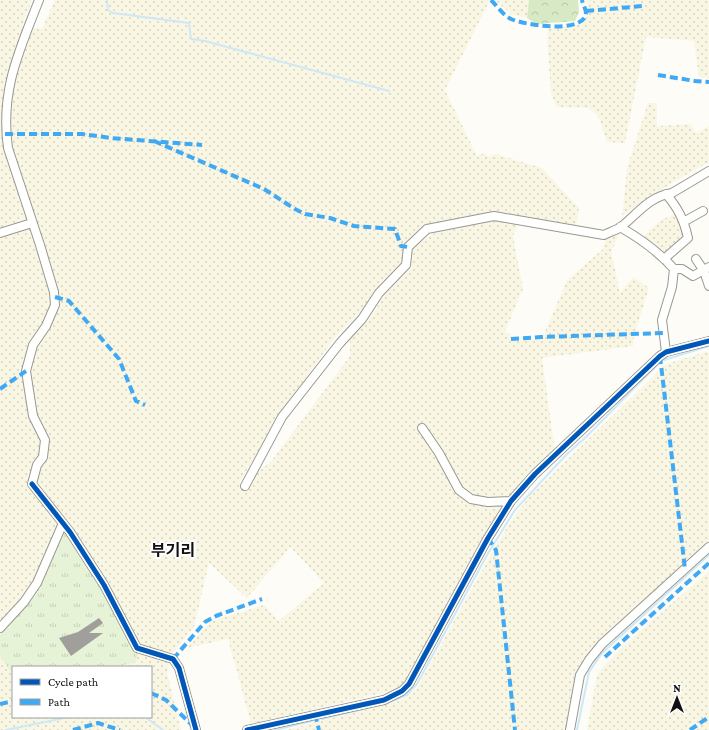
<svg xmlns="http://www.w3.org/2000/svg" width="709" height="730" viewBox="0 0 709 730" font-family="'Crimson Pro','Noto Sans KR',serif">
<defs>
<pattern id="farmland-dots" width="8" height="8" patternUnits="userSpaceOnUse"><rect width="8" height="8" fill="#f9f7e4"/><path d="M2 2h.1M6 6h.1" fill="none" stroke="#d4d3c3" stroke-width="1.8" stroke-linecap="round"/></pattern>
<pattern id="grass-tufts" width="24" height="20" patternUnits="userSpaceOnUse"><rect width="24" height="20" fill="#e7f3d7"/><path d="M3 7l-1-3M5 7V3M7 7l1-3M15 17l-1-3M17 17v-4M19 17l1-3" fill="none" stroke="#c5cfb8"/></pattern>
<pattern id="forest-crowns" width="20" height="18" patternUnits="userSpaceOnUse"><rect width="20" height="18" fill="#d8eac5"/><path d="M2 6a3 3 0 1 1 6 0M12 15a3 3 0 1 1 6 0" fill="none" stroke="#b8c8a8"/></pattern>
</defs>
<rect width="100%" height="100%" fill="#fdfcf7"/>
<path fill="url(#farmland-dots)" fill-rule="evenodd" d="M0 0H32L22 26 42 29 55 0H490L445 90 477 156 485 153 488 157 496 154 542 168 579 208 576 226 497 212 424 227 406 242 402 264 381 282 363 309 336 336 302 383 283 410 238 485 270 463 350 356V338L368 321 387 292 411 269 413 247 435 233 497 220 518 224 513 236 523 289 505 331 518 341 542 339 567 280 603 249 606 237 620 234 611 251 620 293 633 277 649 288 634 336 633 346 542 358 555 451 526 476 503 509 408 681 400 689 251 724 228 639 187 648 211 621 264 605 279 621 324 583 290 547 247 598 209 563 194 627 171 655 167 672 181 730H0ZM13 667H151V717H13Z
M495 0H529L527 18 512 15Z
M587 0H709V78L699 77 694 41 646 37 625 143 607 142 598 116 589 108 556 107 551 93 547 36 549 29 581 24 588 15Z
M648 103H657V126L691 124 696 133 709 126V162L670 184 622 216 627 168Z
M675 214 679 216 684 238 665 253 643 236 661 220Z
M709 351V543L599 645 581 665 573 689 566 730H285L399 701 408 696 417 688 492 552 513 518 530 496 666 364Z
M709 571V730H587L597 675 604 666 623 646Z"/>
<path fill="url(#grass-tufts)" d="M65 532 70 533 137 652 136 662 116 667H13V675L0 656V634L40 590Z"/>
<path fill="url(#forest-crowns)" d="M529 0H578L579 12 575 21 536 24 527 18Z"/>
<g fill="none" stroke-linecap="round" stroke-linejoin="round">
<path stroke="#cde8f7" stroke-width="2" d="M107 0 108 10 113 13 189 23 191 39 205 41 389 91
M664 360 709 346
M385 704 407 695 417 684 487 555 515 510 566 455 586 437 659 363
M145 717 163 730
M322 719 371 707
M6 730 69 717
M275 730 312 721
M577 730 589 672 602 653 709 555"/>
</g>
<path fill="#a19f9c" d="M99 618 103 623 89 633H103L71 656 59 638 78 632Z"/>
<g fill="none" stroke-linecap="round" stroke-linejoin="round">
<g stroke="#979795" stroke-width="10">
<path id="minor" d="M39 0C19 51 0 91 8 148L40 245 54 292 55 305 46 326 33 345 26 371 33 416 45 440 43 457 37 465 32 484 70 532 104 585 137 648 173 659 179 668 196 730
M685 221 703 211
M620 227C641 239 658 251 674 269L672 287 662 320 666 352
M0 233 32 223
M664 259 688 238C684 220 678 208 666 194
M696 259 704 271 709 286
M674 269H682L693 276 709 267
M422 428 439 453 459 490 471 499 488 502 511 501
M245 486 282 417 340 343 362 319 379 293 406 265 408 247 427 229 494 216 604 235C610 232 616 230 621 227 637 214 650 196 672 193L709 171
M0 628 24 602 37 583 63 523
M247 730 384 700 402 691 409 684 488 538 511 501 535 474 660 356 666 352 709 341
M570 730 580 675 589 660 602 644 709 547"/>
</g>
<use href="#minor" stroke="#fffffe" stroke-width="8"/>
<path stroke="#3fa9f5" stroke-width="4" stroke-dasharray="8 4" stroke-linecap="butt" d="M491 0C497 6 504 16 511 19 525 25 576 33 585 17 588 11 583 6 582 0
M586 11 643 6
M658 75 695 81 709 82
M5 134H82L111 138 202 145
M154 141 264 189 295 209 305 214 330 218 354 226 395 229 401 246 408 247
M55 297 69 301 119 359 136 401 145 405
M511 339 541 337 663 333
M660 356 685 569
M0 389 26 371
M488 538 496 550 515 730
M605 657 709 563
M173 659 205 622 216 616 262 599
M151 693 166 700 194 727
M0 704 13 701
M315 714 319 730
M73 730 98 723 120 730
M690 730 709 717"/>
<g stroke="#fff" stroke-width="8">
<path id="cycleway" d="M32 484 70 532 104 585 137 648 173 659 179 668 196 730
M247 730 384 700 402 691 409 684 488 538 511 501 535 474 660 356 666 352 709 341"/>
</g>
<use href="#cycleway" stroke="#0057b8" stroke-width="5"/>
</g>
<g text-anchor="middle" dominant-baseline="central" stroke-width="4" stroke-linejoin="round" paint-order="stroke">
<g font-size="16" font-weight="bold" fill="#111" stroke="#fff">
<text x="173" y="550">부기리</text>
</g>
</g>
<rect x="12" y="666" width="140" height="52" fill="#ffffff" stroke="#a0a0a0"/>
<rect x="20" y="679" width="20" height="6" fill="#0057b8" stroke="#a0a0a0"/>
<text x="48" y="686" font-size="12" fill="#111111">Cycle path</text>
<rect x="20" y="699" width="20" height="6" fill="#3fa9f5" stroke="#a0a0a0"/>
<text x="48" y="706" font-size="12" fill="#111111">Path</text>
<g transform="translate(677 698)" stroke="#ffffff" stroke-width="3" paint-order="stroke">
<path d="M0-3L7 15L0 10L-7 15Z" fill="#111111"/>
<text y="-6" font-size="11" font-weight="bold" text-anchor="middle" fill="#111111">N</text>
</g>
</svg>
